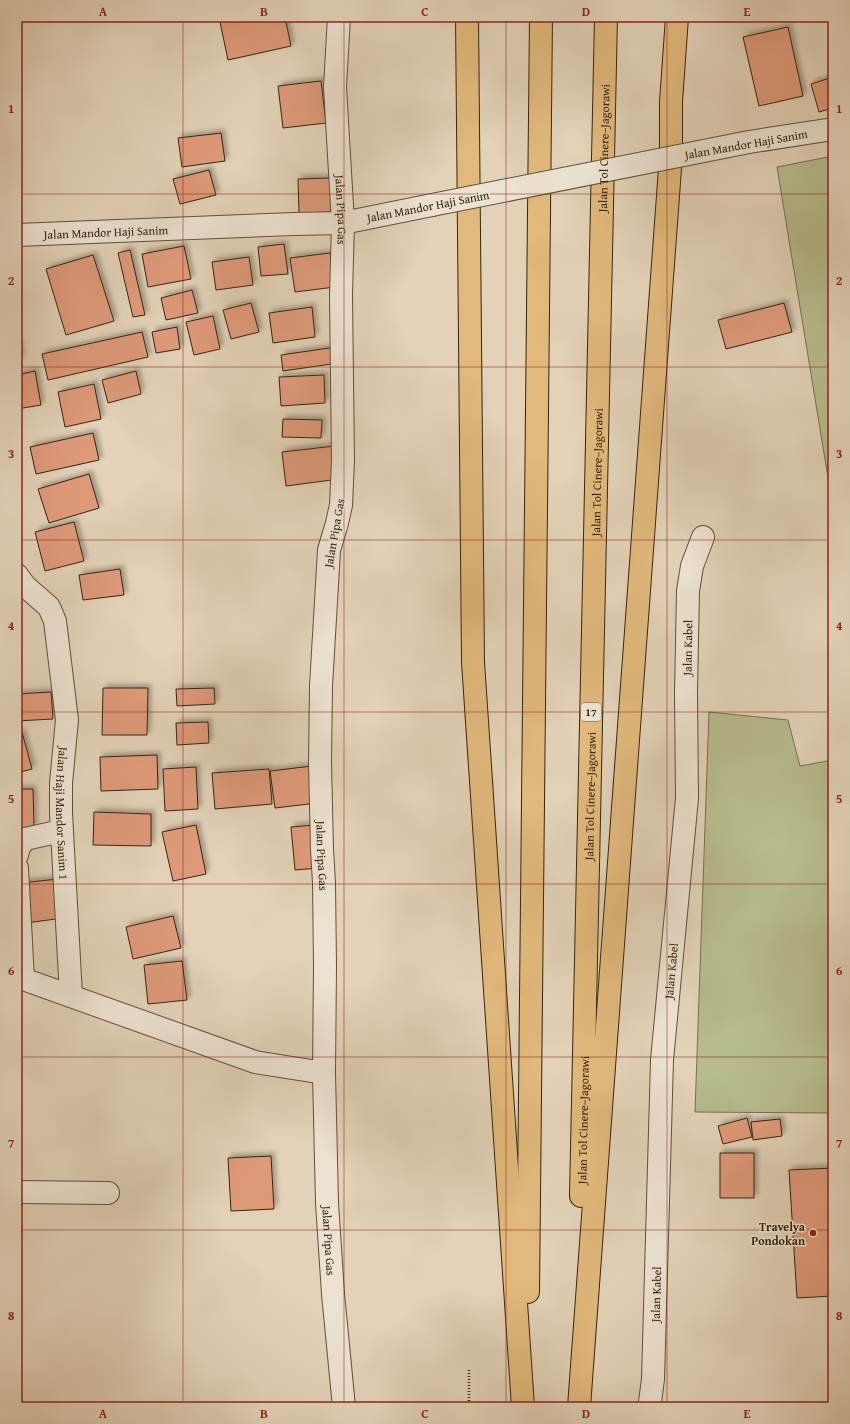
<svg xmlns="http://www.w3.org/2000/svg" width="850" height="1424" viewBox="0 0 850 1424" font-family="'Gentium Book Plus',serif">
<defs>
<filter id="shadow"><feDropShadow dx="3.5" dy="-3.5" stdDeviation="2" flood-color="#0004"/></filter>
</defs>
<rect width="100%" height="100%" fill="#e3d2b8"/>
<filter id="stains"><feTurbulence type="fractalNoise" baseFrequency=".005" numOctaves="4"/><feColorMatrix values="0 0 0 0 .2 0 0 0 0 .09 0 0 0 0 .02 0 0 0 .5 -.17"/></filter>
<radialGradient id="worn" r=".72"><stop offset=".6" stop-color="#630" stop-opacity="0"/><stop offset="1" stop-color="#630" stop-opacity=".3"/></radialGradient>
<path fill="#b7bb8d" stroke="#76704e" d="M833 156V508L777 167Z
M709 712 788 720 800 766 833 760V1113L695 1112Z"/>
<path fill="#df9a7a" stroke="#362510" filter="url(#shadow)" d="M219 17H285L291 46 228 60Z
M788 27 803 96 759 106 743 37Z
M833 77V108L819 112 811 84Z
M321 81 326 123 283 128 278 86Z
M221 133 225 161 182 167 178 138Z
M209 170 216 195 180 204 173 179Z
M330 178 331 212 299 213 298 179Z
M284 244 288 274 261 276 258 247Z
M184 246 191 279 148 287 142 254Z
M130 250 145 315 133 317 118 253Z
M330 253 335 287 295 292 290 258Z
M93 255 114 321 66 335 46 269Z
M249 257 253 285 216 290 212 262Z
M192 290 198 313 166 320 161 298Z
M251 303 259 332 231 339 223 310Z
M784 303 792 332 726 349 718 320Z
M312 307 315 337 273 343 269 313Z
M213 316 220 349 194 355 186 322Z
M177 327 180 349 156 353 152 332Z
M142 332 148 357 48 380 42 354Z
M17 342H18L21 359 17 360Z
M336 347 338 363 283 371 281 355Z
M35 371 41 405 17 409V375Z
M136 371 141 394 108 403 102 380Z
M324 375 325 403 281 406 279 377Z
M94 384 101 419 65 427 58 392Z
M283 419 322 420 321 438 282 437Z
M93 433 99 460 36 474 30 447Z
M335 446 339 479 286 486 282 452Z
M89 474 99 508 49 523 38 489Z
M74 522 84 561 45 571 35 532Z
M120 569 124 595 83 600 79 575Z
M103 688H148L147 735H102Z
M214 688 215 704 177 706 176 689Z
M51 692 53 719 17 721V694Z
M208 722 209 743 177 745 176 723Z
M22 732 32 769 17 773V734Z
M157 755 158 789 101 791 100 757Z
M312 766 317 803 275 808 270 771Z
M196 767 198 809 165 811 163 769Z
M269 769 272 804 215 809 212 773Z
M17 789H33L34 828 17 829Z
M94 812 151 814V846L93 845Z
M196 825 206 874 173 881 162 832Z
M315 825 319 868 295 870 291 827Z
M58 879 63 918 26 923 21 883Z
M173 916 181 948 133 959 126 927Z
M182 961 187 1000 148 1004 144 965Z
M830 997H833V1021H831Z
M747 1118 752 1137 723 1144 718 1126Z
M780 1119 782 1136 753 1140 751 1122Z
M720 1153H754V1198H720Z
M271 1156 274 1209 231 1211 228 1158Z
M833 1168V1296L797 1298 789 1170Z"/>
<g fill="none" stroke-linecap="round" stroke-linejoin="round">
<g stroke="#61503a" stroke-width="24">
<g id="minor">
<path id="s1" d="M339 17 335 87 343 223 341 296 343 460 341 505 337 523 329 550 321 686 320 762 322 849 324 883 325 966 324 1073 327 1203 333 1294 344 1407"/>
<path d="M749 142 833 129"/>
<path id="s2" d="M17 235 294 224 343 223 432 205"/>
<path id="s3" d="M17 575 25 586 49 607 55 621 67 720 61 783V813L71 996"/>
<path d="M17 855 19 847 25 839 61 831"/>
<path d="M17 868 23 979"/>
<path d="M17 978 23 979 255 1062 324 1073"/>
<path d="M17 1192 108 1193"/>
<path id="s4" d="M651 1407 650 1402 653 1379 662 1060 687 798 686 693 688 591 692 566 703 537"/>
</g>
</g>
<g stroke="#362510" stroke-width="24">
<g id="motorway">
<path d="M467 17 473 662 523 1407"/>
<path id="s5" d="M581 1196 606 17"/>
<path d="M528 1292 541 17"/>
<path d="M579 1407 671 155V102L677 17"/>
</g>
</g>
<path stroke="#362510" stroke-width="2.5" stroke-dasharray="1 2" stroke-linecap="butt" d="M469 1407V1370"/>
<use href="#minor" stroke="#ede2d1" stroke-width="22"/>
<use href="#motorway" stroke="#e2b97c" stroke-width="22"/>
<g stroke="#61503a" stroke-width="24" stroke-linecap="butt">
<path id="minor-bridge" d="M432 205 749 142"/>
</g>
<use href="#minor-bridge" stroke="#ede2d1" stroke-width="22"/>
</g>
<path fill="none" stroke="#8f2418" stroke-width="1" stroke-opacity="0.55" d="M183 17V1407M344 17V1407M506 17V1407M667 17V1407M17 194H833M17 367H833M17 540H833M17 712H833M17 884H833M17 1057H833M17 1230H833"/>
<circle fill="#8f2418" stroke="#ede2d1" stroke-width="1.5" cx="813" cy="1233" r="4"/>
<g text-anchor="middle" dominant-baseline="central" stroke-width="3" stroke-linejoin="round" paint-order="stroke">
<rect fill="#ede2d1" stroke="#6d5e4a" stroke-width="1" x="581" y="703" width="20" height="18" rx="3"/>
<g font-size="11" font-weight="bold" fill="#362510">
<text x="591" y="712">17</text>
</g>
<g font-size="12" fill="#362510" stroke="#ede2d1">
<text transform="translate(746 144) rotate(-10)">Jalan Mandor Haji Sanim</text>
<text stroke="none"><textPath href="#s5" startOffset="1048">Jalan Tol Cinere–Jagorawi</textPath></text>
<text transform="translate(428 206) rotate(-11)">Jalan Mandor Haji Sanim</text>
<text stroke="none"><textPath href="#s1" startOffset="193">Jalan Pipa Gas</textPath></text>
<text stroke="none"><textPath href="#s2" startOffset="89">Jalan Mandor Haji Sanim</textPath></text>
<text stroke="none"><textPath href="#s5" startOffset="724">Jalan Tol Cinere–Jagorawi</textPath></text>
<text transform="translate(334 533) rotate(-80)">Jalan Pipa Gas</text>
<text stroke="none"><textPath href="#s4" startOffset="761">Jalan Kabel</textPath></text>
<text stroke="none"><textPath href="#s5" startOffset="400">Jalan Tol Cinere–Jagorawi</textPath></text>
<text stroke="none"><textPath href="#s3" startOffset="254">Jalan Haji Mandor Sanim 1</textPath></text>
<text stroke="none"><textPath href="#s1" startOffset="841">Jalan Pipa Gas</textPath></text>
<text stroke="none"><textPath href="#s4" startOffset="437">Jalan Kabel</textPath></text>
<text stroke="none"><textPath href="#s5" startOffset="76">Jalan Tol Cinere–Jagorawi</textPath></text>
<text stroke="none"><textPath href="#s1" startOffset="1226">Jalan Pipa Gas</textPath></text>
<text stroke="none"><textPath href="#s4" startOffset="113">Jalan Kabel</textPath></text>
</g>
<g font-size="12" font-weight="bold" fill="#362510" stroke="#ede2d1" text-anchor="end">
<text x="805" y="1226">Travelya<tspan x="805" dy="14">Pondokan</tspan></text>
</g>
</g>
<rect width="850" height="1424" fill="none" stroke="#e3d2b8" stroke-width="44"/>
<rect x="22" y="22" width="806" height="1380" fill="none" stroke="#8f2418" stroke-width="1.5"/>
<g font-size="13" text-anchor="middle" font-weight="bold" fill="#8f2418">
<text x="103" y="16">A</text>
<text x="264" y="16">B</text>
<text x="425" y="16">C</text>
<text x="586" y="16">D</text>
<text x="747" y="16">E</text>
<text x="11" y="113">1</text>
<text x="839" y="113">1</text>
<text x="11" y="285">2</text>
<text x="839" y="285">2</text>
<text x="11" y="458">3</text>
<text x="839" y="458">3</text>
<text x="11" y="630">4</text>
<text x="839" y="630">4</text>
<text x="11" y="803">5</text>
<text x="839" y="803">5</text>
<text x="11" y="975">6</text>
<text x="839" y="975">6</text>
<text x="11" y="1148">7</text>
<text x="839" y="1148">7</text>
<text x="11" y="1320">8</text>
<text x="839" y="1320">8</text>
<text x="103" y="1418">A</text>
<text x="264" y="1418">B</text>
<text x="425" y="1418">C</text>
<text x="586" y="1418">D</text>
<text x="747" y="1418">E</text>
</g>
<rect width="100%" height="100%" filter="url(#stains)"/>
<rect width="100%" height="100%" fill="url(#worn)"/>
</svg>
